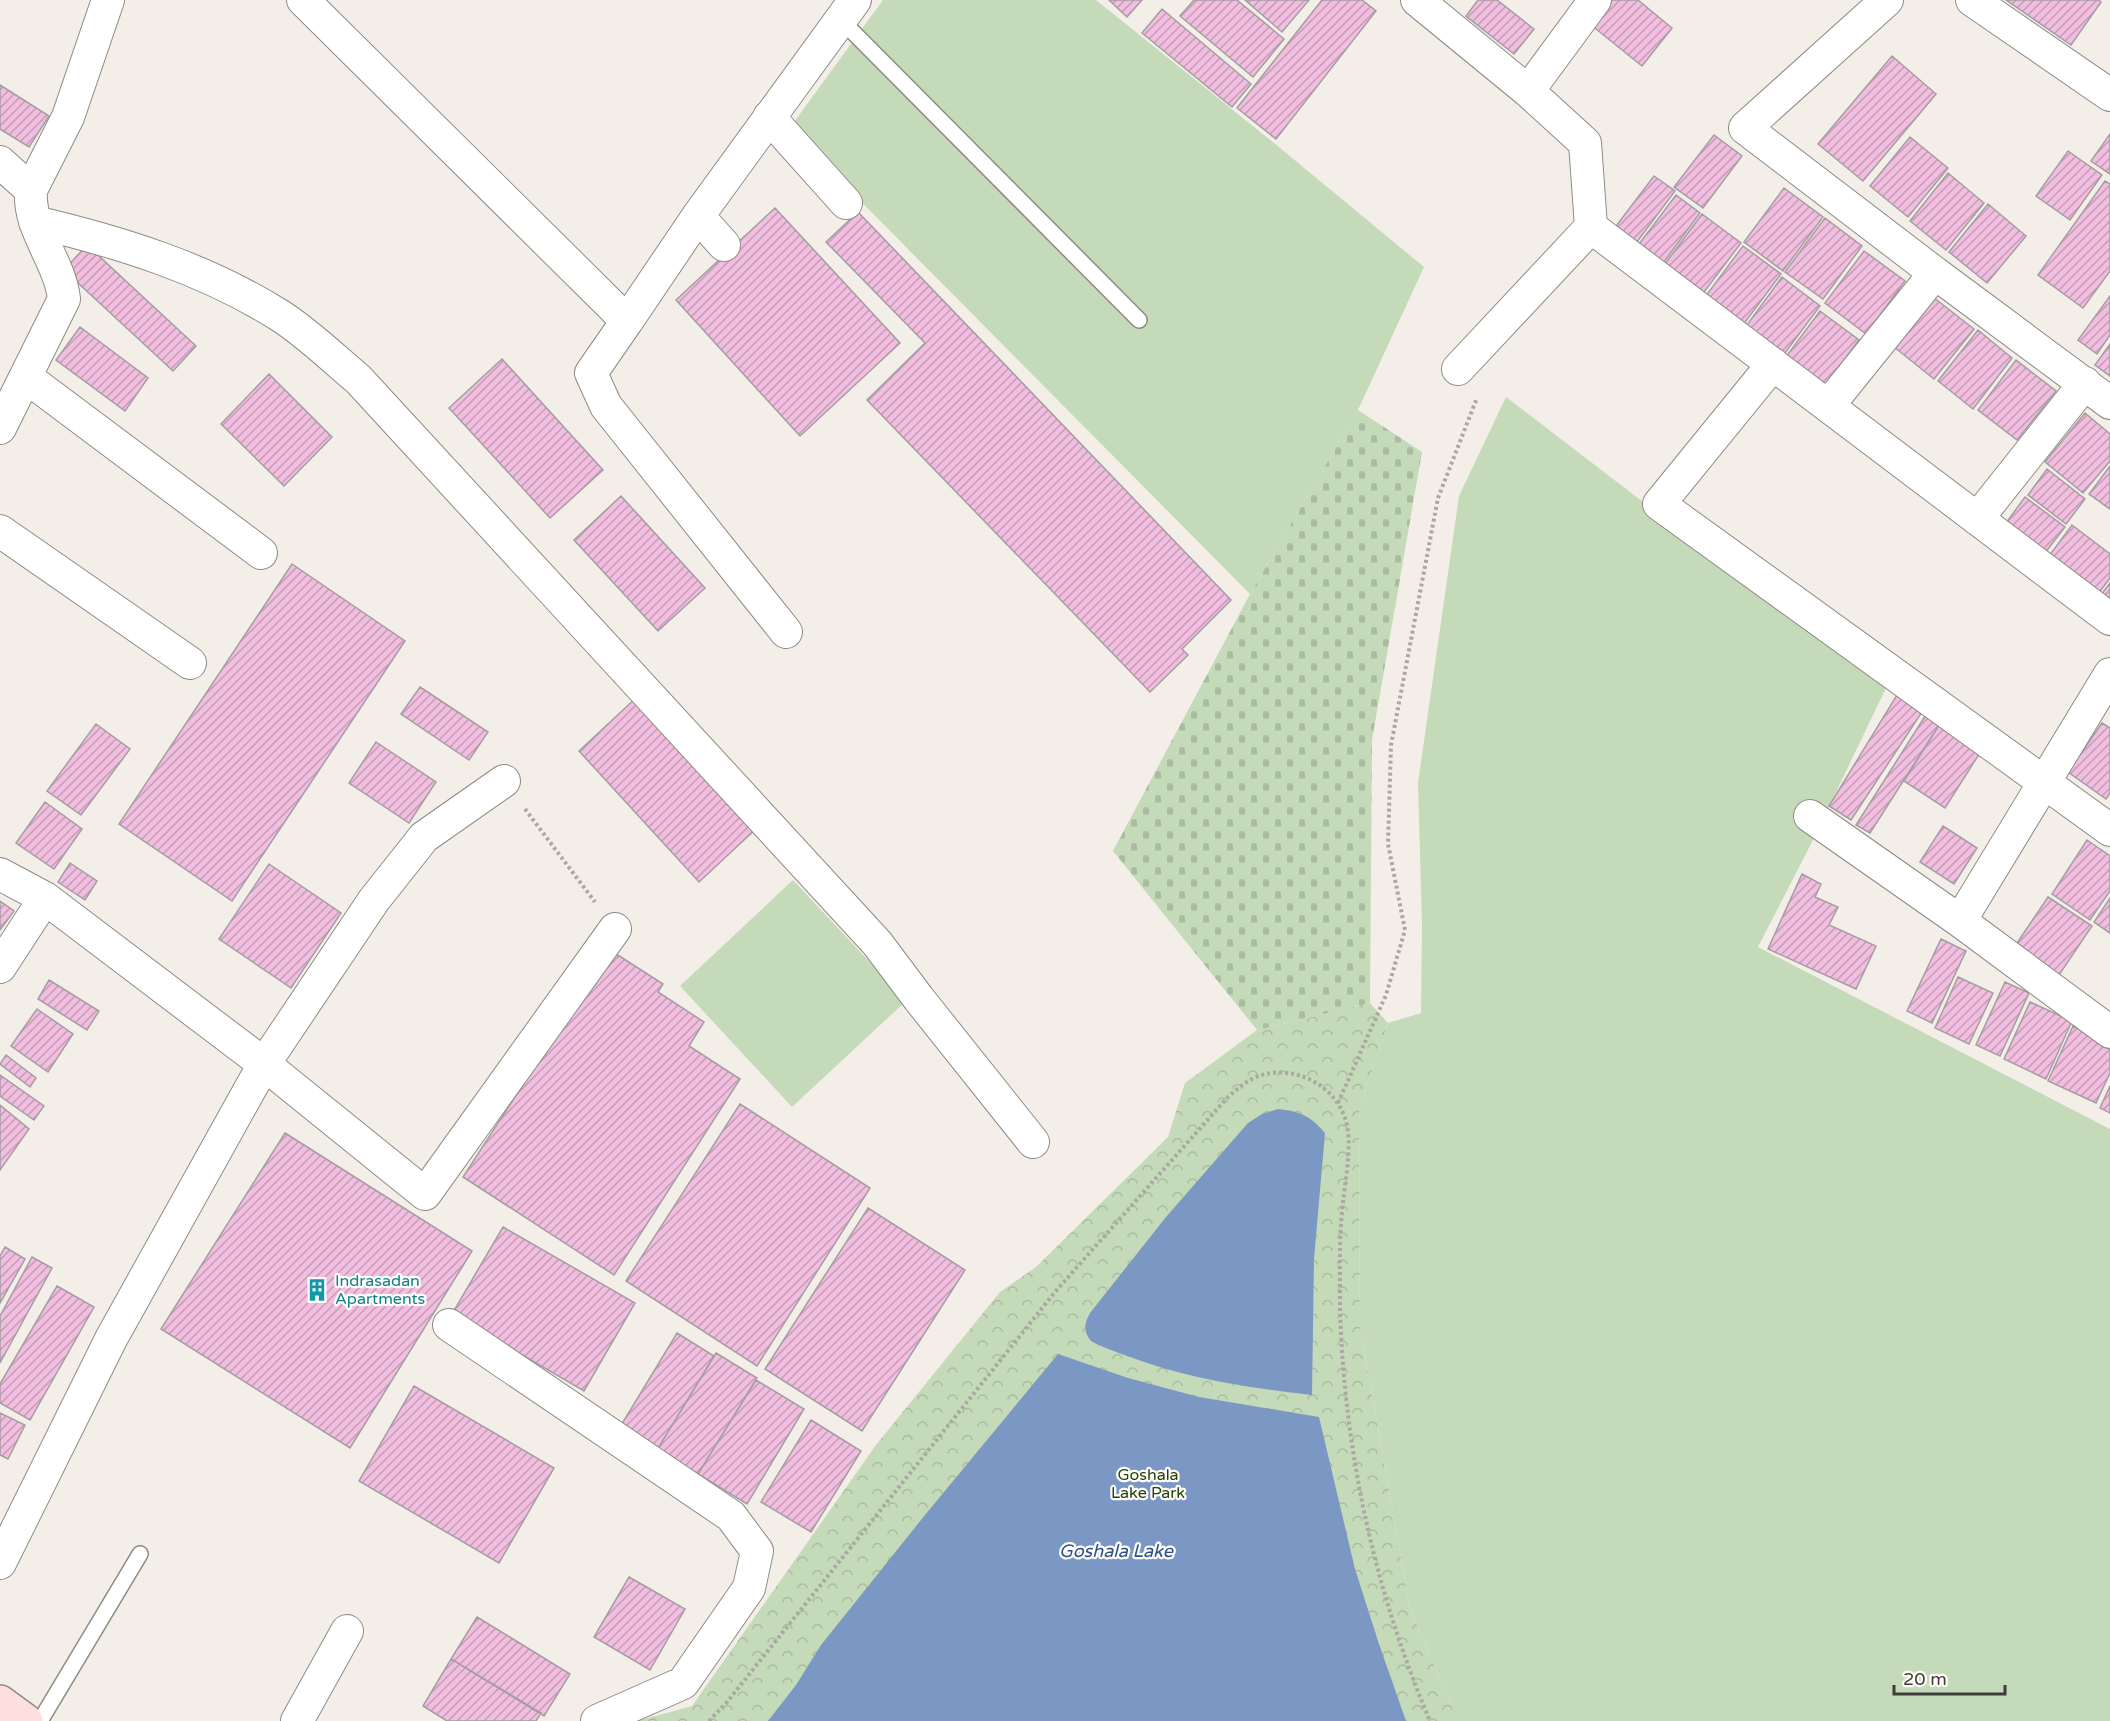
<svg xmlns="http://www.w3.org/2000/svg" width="2110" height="1721" viewBox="0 0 2110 1721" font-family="'Varela Round',sans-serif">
<defs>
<pattern id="forest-crowns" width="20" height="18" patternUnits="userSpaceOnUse" patternTransform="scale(1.5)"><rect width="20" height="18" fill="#c4dab8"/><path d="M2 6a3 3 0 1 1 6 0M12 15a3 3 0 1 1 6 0" fill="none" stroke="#a9bc9f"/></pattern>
<pattern id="cemetery-stones" width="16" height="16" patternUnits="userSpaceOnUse" patternTransform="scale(1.5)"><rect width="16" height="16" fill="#c4dab8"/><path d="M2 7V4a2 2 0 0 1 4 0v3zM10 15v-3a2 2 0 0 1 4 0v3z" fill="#a9bc9f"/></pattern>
<pattern id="building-hatch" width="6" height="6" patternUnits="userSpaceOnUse" patternTransform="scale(1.5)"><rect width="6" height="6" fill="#f2bee0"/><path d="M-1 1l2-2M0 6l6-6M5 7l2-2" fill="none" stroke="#c59cb7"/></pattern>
</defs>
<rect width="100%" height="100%" fill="#f3efe8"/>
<path fill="#c4dab8" d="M883 0H1096L1274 143 1424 267 1358 410 1250 594 789 129Z
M1506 397 1886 688 1814 838 1758 947 2110 1129V1721H1458L1410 1609 1360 1326 1359 1110 1388 1023 1421 1013 1422 925 1418 783 1459 496Z
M793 880 906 1001 792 1107 680 986Z"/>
<path fill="url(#forest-crowns)" d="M1370 1003 1388 1023 1359 1110 1360 1326 1410 1609 1458 1721H637L692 1706 876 1445 1000 1292 1036 1267 1168 1137 1185 1083 1257 1030Z"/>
<path fill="url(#cemetery-stones)" d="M1358 410 1422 452 1372 740 1370 1003 1257 1030 1113 851 1250 594Z"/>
<path fill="#7b98c4" d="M1278 1109C1299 1111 1311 1116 1325 1133L1314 1259 1312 1395C1250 1388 1188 1379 1130 1357 1117 1352 1103 1348 1091 1341 1083 1331 1084 1324 1090 1313L1166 1217 1248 1123 1262 1114Z
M1058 1354 1128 1378 1199 1397 1319 1417 1355 1569 1379 1644 1406 1721H768L796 1685 821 1645 925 1515Z"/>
<path fill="url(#building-hatch)" stroke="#a49da1" stroke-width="1.5" d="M1109 0H1142L1127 17Z
M1194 0H1237L1284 39 1253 77 1180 16Z
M1245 0H1309L1282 32Z
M1322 0H1362L1376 11 1276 139 1237 108Z
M1478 0H1497L1534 29 1514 54 1466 16Z
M1611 0H1638L1672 28 1642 66 1591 25Z
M2006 0H2099L2101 2 2071 45Z
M1162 9 1251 84 1232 107 1142 33Z
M1892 56 1936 94 1863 181 1818 144Z
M0 85 49 116 29 147 0 129Z
M2110 134V174L2091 161Z
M1714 135 1742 156 1703 208 1674 187Z
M1910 137 1948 168 1908 217 1870 186Z
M2068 151 2102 175 2070 220 2036 196Z
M1948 173 1984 203 1946 250 1910 221Z
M1654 176 1675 191 1634 246 1613 230Z
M2105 181 2110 184V271L2083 308 2038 275Z
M1784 188 1823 217 1783 271 1744 242Z
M1676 195 1700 213 1661 266 1636 248Z
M1988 204 2026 236 1987 283 1949 252Z
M775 208 900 343 800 436 676 300Z
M858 212 1231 600 1182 649 1188 655 1150 692 867 400 925 343 826 242Z
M1702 214 1741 243 1701 296 1662 268Z
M1825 218 1862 246 1823 299 1785 272Z
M87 245 196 346 173 371 64 270Z
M1743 246 1781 274 1743 325 1705 297Z
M1864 251 1905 281 1866 334 1825 303Z
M1782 277 1820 306 1782 357 1744 329Z
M2110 296V335L2097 354 2078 340Z
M1933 297 1974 329 1934 379 1894 347Z
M1820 311 1859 340 1824 387 1785 358Z
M80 327 148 378 125 411 56 360Z
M1978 330 2012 358 1973 409 1938 381Z
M2110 344V376L2095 365Z
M502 359 603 470 550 518 449 408Z
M2016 360 2056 391 2017 440 1978 410Z
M269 374 332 437 284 486 221 424Z
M2085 413 2110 434V461L2083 493 2045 462Z
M2110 466V509L2089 494Z
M2047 469 2085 499 2066 524 2028 495Z
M621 496 705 588 658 631 574 540Z
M2025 497 2065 527 2045 553 2006 523Z
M2072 525 2110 554V578L2098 594 2049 556Z
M292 564 405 641 232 901 119 824Z
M2110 583V603L2100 596Z
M420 687 488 732 469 760 401 714Z
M1897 695 1922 712 1851 820 1829 806Z
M638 696 758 827 699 882 579 751Z
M1927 713 1941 722 1870 833 1856 825Z
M1941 722 1983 748 1945 808 1904 781Z
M2102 723 2110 728V793L2106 799 2068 772Z
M96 724 130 749 81 815 47 791Z
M376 742 436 782 409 823 349 783Z
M45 802 82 829 54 869 16 843Z
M1943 826 1977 848 1954 884 1920 862Z
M2087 840 2110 856V891L2090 920 2052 894Z
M70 863 97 881 85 900 58 882Z
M269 864 341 913 291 988 219 939Z
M1802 874 1821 884 1815 897 1838 907 1829 925 1876 946 1856 989 1768 949Z
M2048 897 2092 926 2059 975 2015 946Z
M2110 898V933L2094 922Z
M0 901 14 911 0 930Z
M1941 939 1966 951 1932 1023 1907 1011Z
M610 950 663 984 658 992 704 1022 689 1046 740 1079 614 1275 463 1177Z
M1958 977 1993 993 1969 1044 1935 1028Z
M49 980 99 1011 87 1030 38 999Z
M2005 982 2029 993 2000 1056 1976 1045Z
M2030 1002 2072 1021 2046 1079 2004 1059Z
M37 1009 73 1034 48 1072 11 1046Z
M2073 1026 2110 1044V1073L2096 1103 2048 1081Z
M6 1055 36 1078 30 1087 0 1064Z
M0 1075 44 1106 34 1120 0 1096Z
M2110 1086V1113L2100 1108Z
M740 1104 870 1188 757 1366 626 1281Z
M0 1105 29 1129 0 1170Z
M285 1133 472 1251 350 1448 161 1329Z
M868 1208 965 1270 862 1431 765 1369Z
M503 1227 635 1303 584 1391 452 1314Z
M5 1247 25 1259 0 1303V1256Z
M32 1257 52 1268 0 1363V1316Z
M57 1286 94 1307 30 1420 0 1403V1384Z
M677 1333 714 1356 657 1450 620 1427Z
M716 1353 757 1378 698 1474 657 1450Z
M756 1380 804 1409 747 1504 698 1474Z
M414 1386 554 1468 499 1563 359 1481Z
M0 1413 25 1425 8 1459 0 1455Z
M811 1420 861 1451 811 1532 761 1502Z
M629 1577 685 1609 650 1670 594 1637Z
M477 1617 570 1674 544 1716 451 1659Z
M451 1659 541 1713 536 1721H447L423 1706Z"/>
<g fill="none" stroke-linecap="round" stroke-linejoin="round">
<g stroke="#8e8b85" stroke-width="18">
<path id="lane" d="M841 20 1139 320
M40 1721 140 1554"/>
</g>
<g stroke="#8e8b85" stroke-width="34">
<path id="street" d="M303 0 627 321 591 373 606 406 786 632
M1417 0 1528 91 1585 143 1591 227 1458 369
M1972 0 2110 95
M1528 91 1595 0
M769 117 846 203
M0 162 31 190C28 230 60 261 64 299L0 428
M31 190 68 117 108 0
M698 216 724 245
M35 222C120 242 204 268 279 315 305 331 334 359 358 379L877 943 919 999 1033 1142
M1591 227 2110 619
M1935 273 2110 403
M627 321 698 216 855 0
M1773 364 1659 504 2110 830
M26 377 261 553
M1828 406 1935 273 1745 128 1887 0
M1977 519 2085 383
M0 531 190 663
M1810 816 1960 921 2110 1032
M0 874 45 898 264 1064 425 1194 615 929
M1960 921 2110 674
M0 967 45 898
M449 1325 731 1516 757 1551 749 1588 683 1683 597 1721
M0 1563 111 1339 264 1064 374 900 424 837 504 781
M297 1721 347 1631"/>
</g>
<g stroke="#8e8b85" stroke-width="36">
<path id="secondary" d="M0 1702 26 1721"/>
</g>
<path stroke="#aba8a3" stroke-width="4" stroke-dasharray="3 3" stroke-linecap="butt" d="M525 809 595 902
M1338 1103 1386 995 1405 930 1388 844 1391 745 1438 498 1477 398
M709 1721 727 1702 1055 1292 1227 1098C1236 1090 1245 1082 1256 1077 1291 1063 1333 1083 1345 1118 1354 1144 1344 1185 1342 1212 1339 1244 1340 1276 1340 1307 1344 1450 1374 1589 1430 1721"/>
<use href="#lane" stroke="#fff" stroke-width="15"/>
<use href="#street" stroke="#fff" stroke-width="32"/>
<use href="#secondary" stroke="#ffdfde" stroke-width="33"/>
</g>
<defs>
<g id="building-bare" transform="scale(1.8)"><path d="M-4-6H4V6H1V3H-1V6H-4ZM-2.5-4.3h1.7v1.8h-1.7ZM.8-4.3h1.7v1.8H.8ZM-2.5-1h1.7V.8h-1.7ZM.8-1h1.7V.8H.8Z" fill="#0f9aa8" stroke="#fffcf8" stroke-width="2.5" paint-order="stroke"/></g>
</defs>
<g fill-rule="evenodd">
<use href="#building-bare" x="317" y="1290"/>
</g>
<g text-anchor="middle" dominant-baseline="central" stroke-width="4.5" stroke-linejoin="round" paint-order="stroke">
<g font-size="16" fill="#0d838f" stroke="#fffcf8" text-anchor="start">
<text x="335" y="1281">Indrasadan<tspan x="335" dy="18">Apartments</tspan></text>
</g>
<g font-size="16" fill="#23410f" stroke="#fffcf8">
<text x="1148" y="1475">Goshala<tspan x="1148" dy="18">Lake Park</tspan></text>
</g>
<g font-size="18" font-style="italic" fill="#2c518a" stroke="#fffcf8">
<text x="1116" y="1551">Goshala Lake</text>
</g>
</g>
<path d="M1894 1685v9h111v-9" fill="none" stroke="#3e3d3a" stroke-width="3"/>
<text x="1903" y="1685" font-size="18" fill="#3e3d3a" stroke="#fffcf8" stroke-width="4.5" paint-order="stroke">20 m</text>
</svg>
